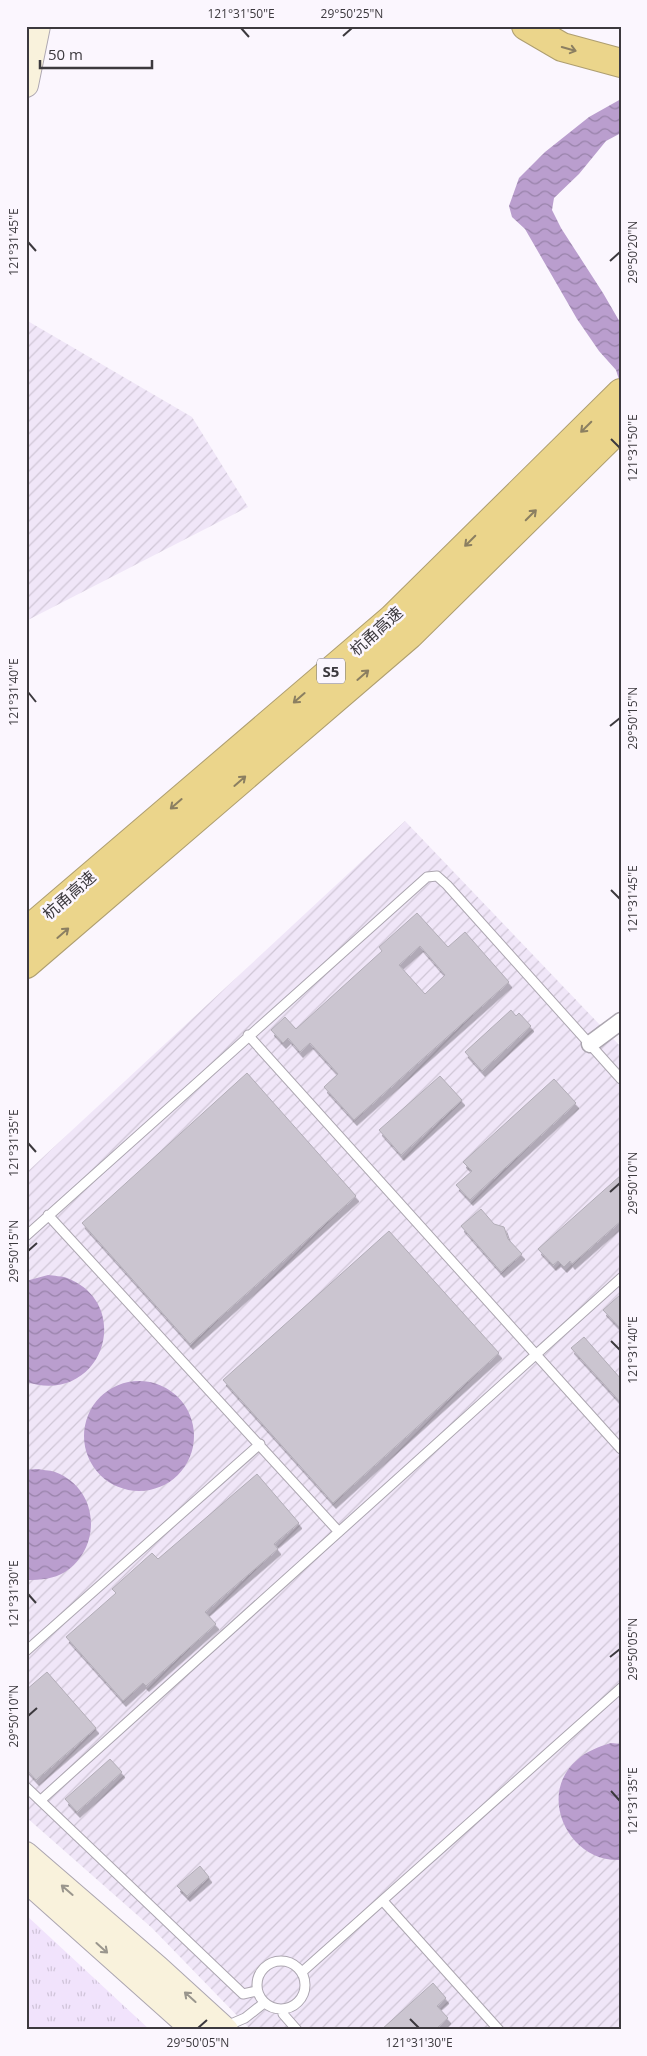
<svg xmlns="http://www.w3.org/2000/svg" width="647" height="2056" viewBox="0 0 647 2056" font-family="'Open Sans','Noto Sans SC',sans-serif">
<defs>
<pattern id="industrial-furrows" width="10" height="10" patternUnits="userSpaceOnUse" patternTransform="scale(1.25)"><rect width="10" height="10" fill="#f0e6f8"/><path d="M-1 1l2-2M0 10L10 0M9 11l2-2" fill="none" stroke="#cfc6d6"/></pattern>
<pattern id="park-tufts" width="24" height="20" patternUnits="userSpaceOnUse" patternTransform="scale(1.25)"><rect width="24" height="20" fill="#f1e3fc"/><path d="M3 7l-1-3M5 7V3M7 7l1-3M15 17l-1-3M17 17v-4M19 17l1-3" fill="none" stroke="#d0c4d9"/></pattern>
<pattern id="water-waves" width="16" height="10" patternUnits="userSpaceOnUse" patternTransform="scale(1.25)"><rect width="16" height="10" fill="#ba9ece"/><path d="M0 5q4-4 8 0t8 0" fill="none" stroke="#9882a9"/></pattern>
<filter id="shadow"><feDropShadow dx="3" dy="5.5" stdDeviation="0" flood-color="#0004"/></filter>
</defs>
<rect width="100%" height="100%" fill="#fbf6fe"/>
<path fill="url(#industrial-furrows)" d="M26 320 192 417 248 507 26 621Z
M405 821 621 1047V2030H251L152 1928 26 1817V1173Z"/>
<path fill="url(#park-tufts)" d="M26 1915 150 2030H26Z"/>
<path fill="url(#water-waves)" d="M621 99V133L606 141 579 174 554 198 552 210 561 228 603 293 621 324V386L616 370 599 351 577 319 525 229 512 217 509 206 519 178 545 152 589 117Z
M48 1275C54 1276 62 1276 67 1278 135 1304 103 1406 26 1382V1281Z
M84 1436a55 55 0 1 1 110 0a55 55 0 1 1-110 0Z
M36 1469C42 1470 49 1470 55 1472 99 1488 103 1547 65 1572 54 1579 40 1580 28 1580L26 1470Z
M611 1743 621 1744V1860C569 1863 536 1795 577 1760 587 1751 598 1747 611 1743Z"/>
<path fill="#cbc5d0" stroke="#b2adb7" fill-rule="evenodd" filter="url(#shadow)" d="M417 913 448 947 465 932 509 982 354 1120 324 1087 338 1074 310 1043 300 1052 288 1038 283 1043 271 1030 285 1017 296 1029 382 951 379 947ZM420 946 445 975 425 994 399 965Z
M511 1010 516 1016 519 1013 531 1026 482 1071 465 1052Z
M247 1073 356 1196 190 1344 82 1223Z
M440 1076 462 1100 401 1155 379 1130Z
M554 1079 576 1103 470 1200 456 1185 472 1171 463 1162Z
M621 1175V1221L572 1264 570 1261 564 1267 558 1261 553 1265 538 1249Z
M481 1209 494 1224 504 1227 508 1239 522 1254 501 1272 461 1226Z
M389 1231 499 1353 333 1503 223 1380Z
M621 1294V1329L603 1310Z
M584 1337 621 1379V1403L571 1348Z
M257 1474 299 1523 274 1544 278 1549 205 1612 216 1624 146 1686 143 1683 123 1701 66 1637 116 1593 112 1589 152 1553 158 1559Z
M47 1672 96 1728 36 1780 26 1769V1690Z
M110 1759 122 1772 77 1812 65 1799Z
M200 1866 209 1877 187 1896 177 1886Z
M433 1983 446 1998 437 2006 448 2018 435 2030H381Z"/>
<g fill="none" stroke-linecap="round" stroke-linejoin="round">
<g stroke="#aca6b0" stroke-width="11">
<path id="lane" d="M248 1035 621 1449
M48 1215 339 1532
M26 1236 427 877 437 876 447 885 621 1079
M26 1651 260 1444
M26 1787 243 1994 257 1991
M41 1800 621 1278
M383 1901 499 2030
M257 1985a24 24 0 1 1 48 0a24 24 0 1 1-48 0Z
M302 1972 621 1688
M282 2010 283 2014 297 2030
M224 2027 245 2018 264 2003"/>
</g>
<g stroke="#aca6b0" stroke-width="19">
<path id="street" d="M590 1044 621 1021"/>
</g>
<g stroke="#aca6b0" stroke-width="26">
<path id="secondary" d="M26 85 38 26
M26 1854 158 1968 226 2030
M26 1880 194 2030"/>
</g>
<g stroke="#ae9e70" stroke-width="30">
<path id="highway" d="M526 26 562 47 621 63
M26 932 392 619 621 393
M26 964 409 635 621 426"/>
</g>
<use href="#lane" stroke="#fff" stroke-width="9"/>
<use href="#street" stroke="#fff" stroke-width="16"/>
<use href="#secondary" stroke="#f9f2dc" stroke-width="24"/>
<use href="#highway" stroke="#ebd58b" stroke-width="28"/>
</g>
<defs><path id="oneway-shaft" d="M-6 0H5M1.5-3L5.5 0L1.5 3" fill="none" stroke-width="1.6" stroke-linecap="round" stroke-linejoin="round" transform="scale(1.25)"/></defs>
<g stroke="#8b7f61">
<use href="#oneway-shaft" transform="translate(569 49) rotate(16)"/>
<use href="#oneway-shaft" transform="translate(586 427) rotate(135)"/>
<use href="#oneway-shaft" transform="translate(531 515) rotate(-45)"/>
<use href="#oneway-shaft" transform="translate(470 541) rotate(135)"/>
<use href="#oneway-shaft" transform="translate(363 675) rotate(-41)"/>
<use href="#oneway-shaft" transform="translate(299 698) rotate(139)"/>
<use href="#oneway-shaft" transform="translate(240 781) rotate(-41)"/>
<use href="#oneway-shaft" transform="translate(176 804) rotate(139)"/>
<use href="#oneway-shaft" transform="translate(63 933) rotate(-41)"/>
</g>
<g stroke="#9a968d">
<use href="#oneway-shaft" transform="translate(67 1890) rotate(-139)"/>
<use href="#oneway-shaft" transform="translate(102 1948) rotate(42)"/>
<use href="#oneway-shaft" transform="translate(190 1997) rotate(-138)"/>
</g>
<path fill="none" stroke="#3c393e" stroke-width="2" d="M241 28 249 37M343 36 352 28M28 242 36 251M610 261 620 252M611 439 620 448M28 692 36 702M610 726 620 718M611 890 620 899M28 1143 36 1152M610 1192 620 1183M28 1251 37 1243M611 1341 620 1350M28 1594 36 1603M610 1657 620 1649M28 1716 37 1708M611 1791 620 1801M410 2019 419 2028M198 2028 207 2020"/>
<g text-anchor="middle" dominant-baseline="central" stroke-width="5" stroke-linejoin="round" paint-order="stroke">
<rect fill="#fbf6fe" stroke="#757278" stroke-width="1" x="317" y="658.5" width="28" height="25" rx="4"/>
<g font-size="15" font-weight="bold" fill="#3c393e">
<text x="331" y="671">S5</text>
</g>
<g font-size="16" fill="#3c393e" stroke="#fbf6fe">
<text transform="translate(376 631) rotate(-42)">杭甬高速</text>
<text transform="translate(69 895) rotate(-41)">杭甬高速</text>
</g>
</g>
<rect width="647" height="2056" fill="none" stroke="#fbf6fe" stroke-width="55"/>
<path d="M40 60v8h112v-8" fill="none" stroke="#3c393e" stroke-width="2.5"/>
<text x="48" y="60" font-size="15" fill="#3c393e" stroke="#fbf6fe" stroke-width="4" paint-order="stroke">50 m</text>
<rect x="28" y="28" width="592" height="2000" fill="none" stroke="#3c393e" stroke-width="2"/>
<g font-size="12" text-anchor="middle" fill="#3c393e">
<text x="241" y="18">121°31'50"E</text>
<text x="352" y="18">29°50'25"N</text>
<text transform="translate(14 242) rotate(-90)" y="4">121°31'45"E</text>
<text transform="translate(633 252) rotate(-90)" y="4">29°50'20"N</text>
<text transform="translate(633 448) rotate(-90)" y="4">121°31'50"E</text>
<text transform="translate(14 692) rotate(-90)" y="4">121°31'40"E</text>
<text transform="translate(633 718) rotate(-90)" y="4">29°50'15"N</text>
<text transform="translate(633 899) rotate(-90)" y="4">121°31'45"E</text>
<text transform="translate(14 1143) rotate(-90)" y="4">121°31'35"E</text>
<text transform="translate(633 1183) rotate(-90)" y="4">29°50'10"N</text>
<text transform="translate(14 1251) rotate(-90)" y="4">29°50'15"N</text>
<text transform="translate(633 1350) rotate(-90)" y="4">121°31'40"E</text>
<text transform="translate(14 1594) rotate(-90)" y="4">121°31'30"E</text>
<text transform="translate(633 1649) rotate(-90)" y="4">29°50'05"N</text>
<text transform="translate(14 1716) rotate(-90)" y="4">29°50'10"N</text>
<text transform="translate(633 1801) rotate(-90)" y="4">121°31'35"E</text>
<text x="198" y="2047">29°50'05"N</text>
<text x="419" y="2047">121°31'30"E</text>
</g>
</svg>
